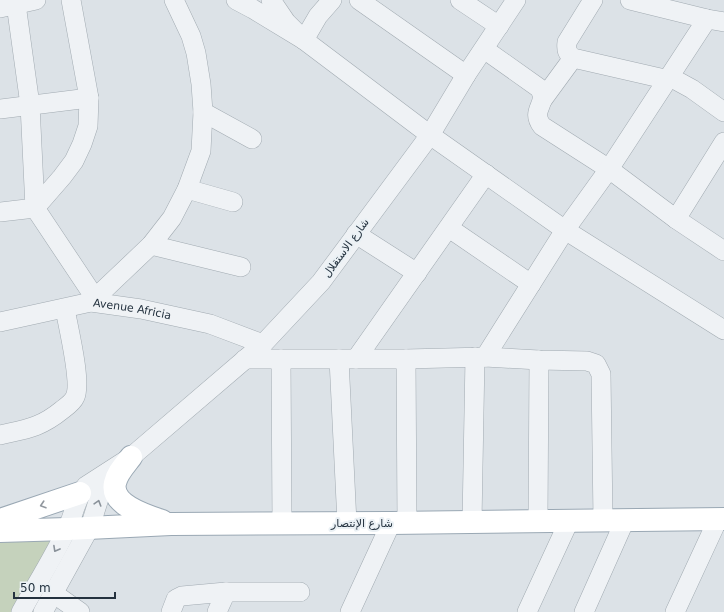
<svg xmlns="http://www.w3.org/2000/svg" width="724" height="612" viewBox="0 0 724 612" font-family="'DejaVu Sans',Cairo,sans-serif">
<rect width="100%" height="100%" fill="#dce2e7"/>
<path fill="#c5d2bc" d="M57 537 14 612H0V540Z"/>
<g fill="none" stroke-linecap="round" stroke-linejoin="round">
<g stroke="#a1aab1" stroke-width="20">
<g id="minor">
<path d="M236 0 253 9 304 40 318 16 332 0"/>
<path d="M271 0 286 22 304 40 430 135 565 230 724 330"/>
<path d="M359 0 466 75"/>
<path d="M460 0 499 26"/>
<path d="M593 0 567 42C566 50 567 53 573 58L669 80"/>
<path d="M630 0 707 19 724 22"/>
<path d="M16 4 30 105 35 208 95 298"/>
<path d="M0 8 36 0"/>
<path d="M484 49 539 88C550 104 529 109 542 126L609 169 676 219 724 142"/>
<path d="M670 77 692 89 724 112"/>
<path d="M543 99 573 58"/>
<path d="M0 109 89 98"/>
<path d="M203 112 252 139"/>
<path d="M187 189 233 202"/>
<path d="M0 212 35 208 62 177 74 161 82 144 88 126 89 98 71 0"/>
<path d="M676 219 724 251"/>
<path d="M449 228 531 284"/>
<path d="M356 234 417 273"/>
<path d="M151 245 241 267"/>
<path d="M91 302 151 245 172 218 187 189 201 151 203 112 201 84 196 53 191 36 174 0"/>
<path id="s1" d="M0 322 91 302 141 309 210 324 263 344"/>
<path d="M485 357 565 230 609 169 707 19"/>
<path d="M245 359H406L485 357 539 360 587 361 596 364 601 374 603 520"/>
<path d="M281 359 282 523"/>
<path d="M339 359 347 523"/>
<path d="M356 359 486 174"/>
<path d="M406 359 407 523"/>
<path d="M0 435C26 429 40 428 62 410 66 407 73 402 75 397 82 383 68 326 65 309"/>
<path d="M538 521 539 360"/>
<path d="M472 522 475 357"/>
<path d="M53 593 80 612"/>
<path d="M21 612C36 585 53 558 66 531 74 516 75 499 86 486L131 457 263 344 321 282 430 135 466 75 516 0"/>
<path d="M43 612 90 527 107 473"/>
<path d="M171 612 176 599 182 596 226 592H300"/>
<path d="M217 612 226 592"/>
<path d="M350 612 391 523"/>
<path d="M527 612 569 521"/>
<path d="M584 612 625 520"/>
<path d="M675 612 718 519"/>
</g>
</g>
<g stroke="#9aa8b4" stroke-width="24">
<path id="major" d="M131 457C125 465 117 473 115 483 110 505 147 516 162 521
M0 520 80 493
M0 531 67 529 171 524 391 523 724 519"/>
</g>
<use href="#minor" stroke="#eff2f5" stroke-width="19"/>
<use href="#major" stroke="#fff" stroke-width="22"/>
</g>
<defs><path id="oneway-chevron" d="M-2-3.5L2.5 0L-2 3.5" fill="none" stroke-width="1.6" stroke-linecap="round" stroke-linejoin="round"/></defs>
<g stroke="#8a929a">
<use href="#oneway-chevron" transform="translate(98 503) rotate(-73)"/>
<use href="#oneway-chevron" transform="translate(56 549) rotate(119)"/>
</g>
<use stroke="#92989f" href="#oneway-chevron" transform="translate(43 505) rotate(162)"/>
<g text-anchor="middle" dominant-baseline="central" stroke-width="4" stroke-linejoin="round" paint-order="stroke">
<g font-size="11" fill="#24323f" stroke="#ebf1f5">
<text transform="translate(346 248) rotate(-54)">شارع الاستقلال</text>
<text stroke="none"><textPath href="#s1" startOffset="135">Avenue Africia</textPath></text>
<text x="362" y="523">شارع الإنتصار</text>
</g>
</g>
<path d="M14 592v6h101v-6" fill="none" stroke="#24323f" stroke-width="2"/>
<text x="20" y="592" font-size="12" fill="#24323f" stroke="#ebf1f5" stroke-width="3" paint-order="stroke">50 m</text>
</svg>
